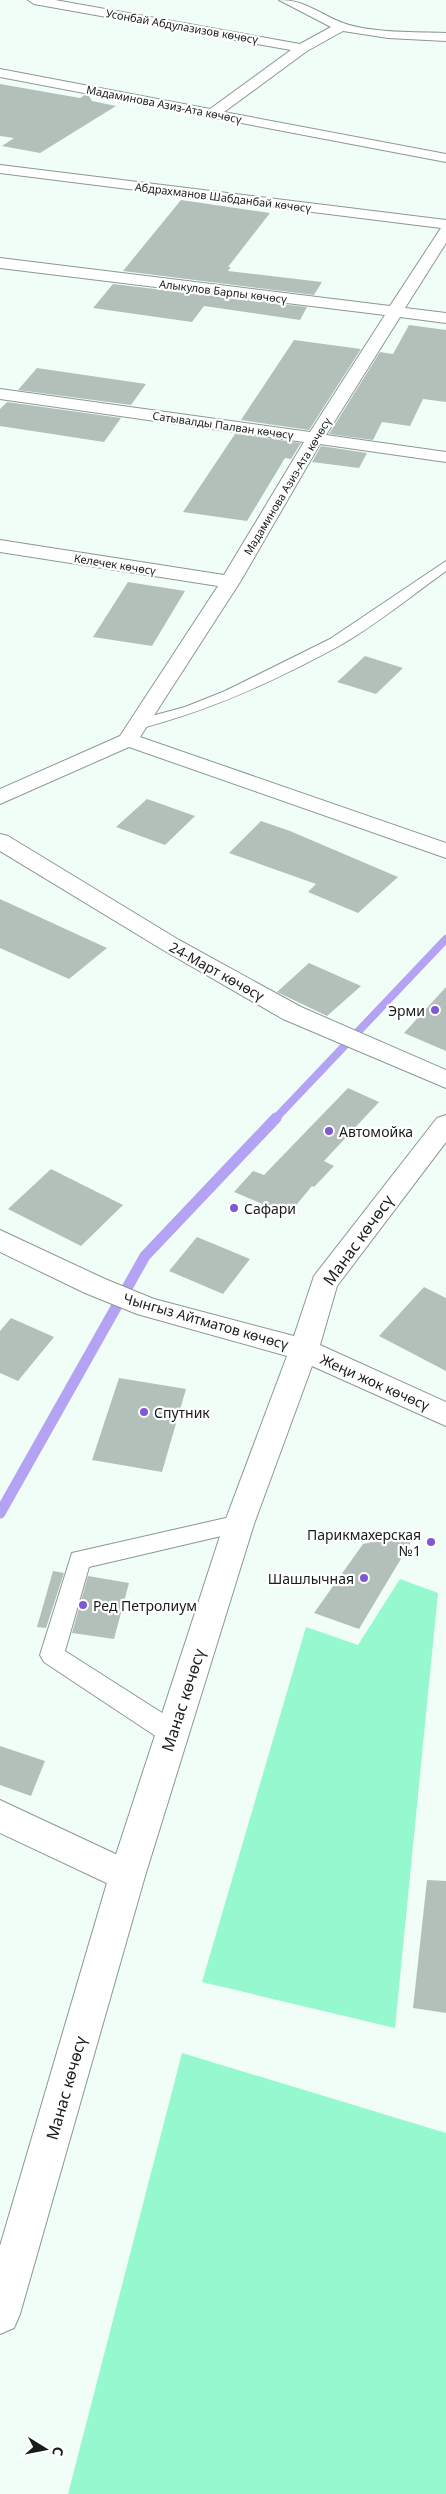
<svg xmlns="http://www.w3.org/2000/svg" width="446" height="2494" viewBox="0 0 446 2494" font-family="'Noto Sans',sans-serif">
<rect width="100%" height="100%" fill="#f0fef7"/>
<path fill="#96f8ce" d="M400 1579 438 1593 395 2028 202 1982 306 1627 358 1645Z
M182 2053 446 2133V2494H68Z"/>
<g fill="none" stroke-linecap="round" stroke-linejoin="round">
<path stroke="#b4a2f5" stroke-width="8" d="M275 1119 446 939"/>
<path stroke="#b4a2f5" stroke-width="11" d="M0 1513 145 1256 276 1118"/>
</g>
<path fill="#b3c0ba" d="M0 84 80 98 85 95 89 96 92 101 116 106 40 153 2 146 14 138 0 136Z
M181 200 270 213 228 267H231L228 271 322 282 314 295 123 271Z
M113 284 307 307 300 320 204 306 192 322 93 308Z
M409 325 446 330V402L423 399 410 426 382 422 373 440 329 434 380 352 393 354Z
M294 340 361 349 309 430 241 420Z
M37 368 146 384 131 405 18 390Z
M7 402 121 418 104 442 0 426V409Z
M235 434 301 443 291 459 285 458 247 521 183 512Z
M321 446 367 453 359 468 312 462Z
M128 582 185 591 152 646 93 637Z
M365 656 403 668 376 694 337 682Z
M147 799 195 816 165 845 116 827Z
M261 821 290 831 398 877 358 913 308 892 316 884 229 853Z
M0 899 107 948 69 979 0 948Z
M309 963 361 986 327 1016 277 992Z
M446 987V1051L404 1033Z
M348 1088 379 1102 324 1161 334 1166 314 1187 312 1186 288 1215 234 1192 253 1171 264 1175Z
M51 1169 123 1205 81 1246 8 1209Z
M197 1237 250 1259 223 1294 169 1271Z
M424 1287 446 1298V1371L379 1336Z
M11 1318 54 1337 18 1381 0 1373V1331Z
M119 1378 186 1389 162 1472 92 1460Z
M417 1532 359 1629 314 1613 363 1544Z
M53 1571 64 1573 46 1628 37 1627Z
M88 1576 129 1583 114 1639 72 1633Z
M0 1746 45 1761 31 1796 0 1785Z
M427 1880 446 1881V2013L413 2008Z"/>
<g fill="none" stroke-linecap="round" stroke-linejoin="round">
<g stroke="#8c9892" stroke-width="2">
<path id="lane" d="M446 561V571C411 596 376 625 339 646 275 681 209 711 138 729L130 724 133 721 185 707 225 691 330 639Z
M239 1515 247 1518 250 1524 247 1530 89 1567 65 1651 181 1725 184 1733 181 1741 172 1744 163 1741 44 1662 40 1655 72 1553Z"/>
</g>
<g stroke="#8c9892" stroke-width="2">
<path id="street" d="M28 0H55L300 44 331 27 279 0C306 0 319 14 343 23 369 33 418 32 446 33V41L388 38 343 31 307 51 224 112 446 154V162L0 77V69L210 109 291 50 34 4Z
M0 165 446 220V243L405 308 446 313V323L400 317 326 435 446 452V462L320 444 240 582 140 737 446 843V858L129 747 0 804V789L120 736 218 586 0 552V540L224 575 304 442 0 399V389L310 432 385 315 0 268V258L390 306 441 228 0 173Z
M0 834 8 836 179 940 301 1007 446 1070V1088L283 1019 163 950 0 851Z
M0 1800 139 1865 145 1876 139 1887 127 1892 115 1887 0 1833Z"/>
</g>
<g stroke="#8c9892" stroke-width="2">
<path id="secondary" d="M446 1115V1142L337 1286 320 1345 446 1402V1426L312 1366 254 1524 145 1876 20 2314 14 2328 0 2334V2246L109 1876 224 1524 287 1356 137 1314 85 1293 0 1252V1230L105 1279 154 1299 294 1336 314 1276 437 1118Z"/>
</g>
<use href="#lane" fill="#fff" fill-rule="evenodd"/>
<use href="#street" fill="#fff" fill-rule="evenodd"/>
<use href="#secondary" fill="#fff" fill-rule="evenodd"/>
</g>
<g fill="#7d59d3" stroke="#fff" stroke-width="2">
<circle cx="435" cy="1010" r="5"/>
<circle cx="329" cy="1131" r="5"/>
<circle cx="234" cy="1208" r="5"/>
<circle cx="144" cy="1412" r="5"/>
<circle cx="431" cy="1542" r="5"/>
<circle cx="364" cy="1578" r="5"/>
<circle cx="83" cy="1605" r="5"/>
</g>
<g text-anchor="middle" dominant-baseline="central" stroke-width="4.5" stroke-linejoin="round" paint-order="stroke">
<g font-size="11" fill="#171c1a" stroke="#fff">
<text transform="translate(182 26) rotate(10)">Усонбай Абдулазизов көчөсү</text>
<text transform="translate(164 104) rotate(11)">Мадаминова Азиз-Ата көчөсү</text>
<text transform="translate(223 197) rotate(7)">Абдрахманов Шабданбай көчөсү</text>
<text transform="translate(223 291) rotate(7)">Алыкулов Барпы көчөсү</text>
<text transform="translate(223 425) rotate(8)">Сатывалды Палван көчөсү</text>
<text transform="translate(287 486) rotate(-59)">Мадаминова Азиз-Ата көчөсү</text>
<text transform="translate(115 564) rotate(9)">Келечек көчөсү</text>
</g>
<g font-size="14" fill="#171c1a" stroke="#fff">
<text transform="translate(217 971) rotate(29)">24-Март көчөсү</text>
<text transform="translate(206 1321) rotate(16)">Чынгыз Айтматов көчөсү</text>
<text transform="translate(375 1382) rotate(24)">Жеңи жок көчөсү</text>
</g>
<g font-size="14" fill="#171c1a" stroke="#fff" text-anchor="start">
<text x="425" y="1010" text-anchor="end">Эрми</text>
<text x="339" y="1131">Автомойка</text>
<text x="244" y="1208">Сафари</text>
<text x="154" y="1412">Спутник</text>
<text x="421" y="1534" text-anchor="end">Парикмахерская<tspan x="421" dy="16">№1</tspan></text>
<text x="354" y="1578" text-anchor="end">Шашлычная</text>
<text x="93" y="1605">Ред Петролиум</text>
</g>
<g font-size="16" fill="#171c1a" stroke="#fff">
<text transform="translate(358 1240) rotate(-54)">Манас көчөсү</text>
<text transform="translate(183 1700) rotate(-72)">Манас көчөсү</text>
<text transform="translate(66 2088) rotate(-74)">Манас көчөсү</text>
</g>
</g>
<g transform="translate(45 2449) rotate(100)" stroke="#ffffff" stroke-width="4" paint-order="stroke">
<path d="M0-4L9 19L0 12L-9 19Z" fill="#171c1a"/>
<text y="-8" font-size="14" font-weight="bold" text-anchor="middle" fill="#171c1a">С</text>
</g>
</svg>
